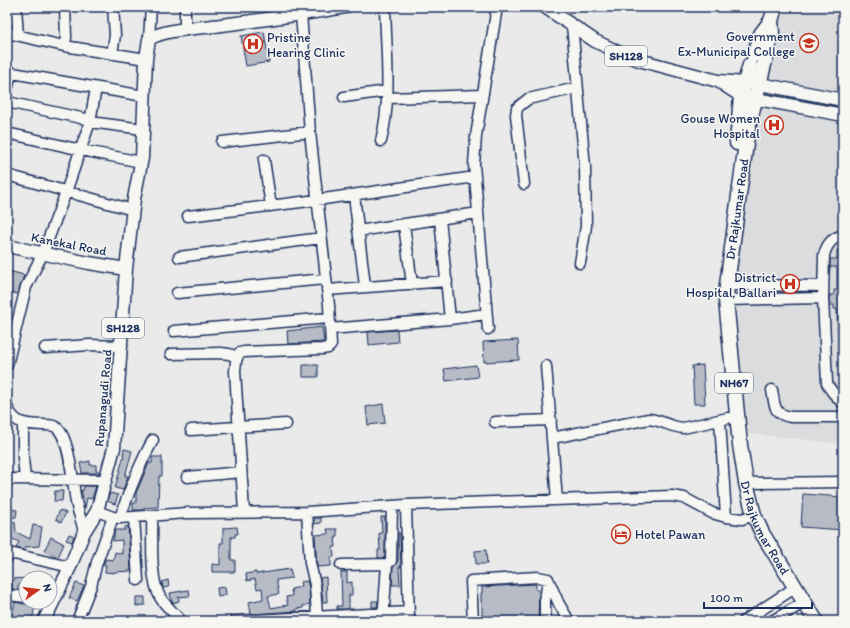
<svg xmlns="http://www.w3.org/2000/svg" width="850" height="628" viewBox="0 0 850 628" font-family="Itim,sans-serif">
<rect width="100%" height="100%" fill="#e9eae9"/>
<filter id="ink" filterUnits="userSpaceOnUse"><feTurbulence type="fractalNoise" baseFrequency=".025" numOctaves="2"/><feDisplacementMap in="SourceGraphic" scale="8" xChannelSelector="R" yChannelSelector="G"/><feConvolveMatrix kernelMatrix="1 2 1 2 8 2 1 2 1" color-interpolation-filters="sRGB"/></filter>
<g filter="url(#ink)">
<path fill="#dadcde" d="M783 7H843V92L768 79Z
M756 106 843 121V444L745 433 734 342 740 225Z"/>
<path fill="#b6bbc6" stroke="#1b2f5e" d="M264 32 269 62 246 66 241 36Z
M770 118 781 120 778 135 767 132Z
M837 250H843V353H838L837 309H834V305H830V295H834V290H837V267H830V259H837Z
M9 271 24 275 18 294 7 292V278Z
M322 327 324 342 288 344 287 331Z
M397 330 398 342 369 345 368 332Z
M518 340 519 360 484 362 483 342Z
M303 365H318V377H303Z
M476 365 478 377 446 381 444 369Z
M703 365 705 404H694L692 366Z
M383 404 385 423 368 425 366 407Z
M124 449 132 451 125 476H128L123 490 115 488 124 455H123Z
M152 457H162V476H159L158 507 144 508V510H133V503H136V493L149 463H152Z
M90 461V465H96V471H100L99 473H82L80 463Z
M84 486H96L92 499 87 498 85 508 81 490 83 491Z
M55 491H63L62 501H54Z
M110 493 118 495 115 504 107 501Z
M803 494 843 497V530L801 527Z
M7 509 17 510 16 517 7 518Z
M60 510 66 513 61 522 56 519Z
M381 517H385V558H378V550H380L379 533H382Z
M314 518H321V523L314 524Z
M7 520 15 522 16 532 30 539 33 525 42 527 39 546 26 547 24 550 16 548 19 542 13 539 7 538Z
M128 526 131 571 114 572V573L105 572 106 565H104L105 559 113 560 115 552 122 554V540L113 541 115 530H125V527Z
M237 527 238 534H235V537H231V560H235V572H212V564L220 565V543H223V528Z
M327 529H337V538H335L336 547H333L334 557H331V566L317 567 315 535 328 534Z
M398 533H400L401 567H399L400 585H392L393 567 398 561Z
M69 534 74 536 72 542 66 540Z
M51 537 64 544 58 557 44 551Z
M486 550 487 564H476L475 551Z
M290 569 292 578 276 580 279 594 268 596 271 608 288 605 286 597 292 596 291 589 301 587 300 582 307 581 309 588 310 604 303 606V608L296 609 297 611 251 614 249 602 263 599 262 588 257 589 255 579 247 581 246 574 256 572V574Z
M341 572H347V583L352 582V595H349V609H337V606H342Z
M326 577 327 602H323L320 578Z
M26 578V585H18V590L12 589V579Z
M168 580 169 587 163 588 162 582Z
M76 583 84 586 77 601 69 598Z
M536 584V590H539L538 621H482V602H481V593H482V587Z
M225 587 226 595 218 597 217 588Z
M189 590 190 596 178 597 179 601 173 603 172 602 170 593Z
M136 597H145V605L136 606Z
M372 601H378L377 607H372Z
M14 602 35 606 32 620 21 617 20 621H14L15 616 11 615 15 604Z"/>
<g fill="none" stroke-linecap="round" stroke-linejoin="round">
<g stroke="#1b2f5e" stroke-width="13">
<path id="minor" d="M16 7 18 35
M279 7V17
M572 25 585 167 586 226 580 263
M185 30V7
M7 33 64 46 146 59
M149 39 151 7
M64 46 66 38 65 7
M112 54 115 35 113 7
M7 72 144 96
M7 90 11 73
M344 97 387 91
M388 98 482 95
M7 102 90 120
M90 122 143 129
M7 133 81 150 141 162
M381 141C392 98 386 51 385 7
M222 142 310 132
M264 160 271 206
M7 175 133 210
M524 184 516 115 517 108 528 99 577 88
M354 195 365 286
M188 216 317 200 475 177
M440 219 450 319
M404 225 412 284
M358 231 478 213
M843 235C832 238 827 244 824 255L823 298 827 383C831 392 836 397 843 403
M179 257 321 238
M727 285 823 286
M327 290 447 281
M177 293 325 279
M726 300 823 298
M330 329 450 319 486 314
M488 329 474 165 476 136 497 7
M174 331 329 318
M45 348 90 345 122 346
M171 354 221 353 229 354 237 357
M7 365 26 287 43 253 66 192 90 122 96 88
M546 366 557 500
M772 390C775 406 773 414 791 417H843
M7 407C16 426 26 424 45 425 49 425 54 425 57 428 70 438 73 486 76 502 78 512 82 522 84 532
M720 420 726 517
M495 422 551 420
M23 423V458L25 479
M191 430 286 424
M552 438 649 419C661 420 671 427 683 428L728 418
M187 477 241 472
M7 479 105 480
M746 483 843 482
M406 505 409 621
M97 511 113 517 120 518 187 513 307 512 406 505 672 496 684 498 712 513 726 517 742 519 754 515
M244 512 235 371 236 361 239 353 244 352 322 349 328 348 331 345 329 305 310 132 301 14
M307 512 310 563 315 585 317 616
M152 516C153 539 149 577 160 597 165 606 175 613 181 621
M134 517 138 580
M120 518C129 491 139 465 153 440
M7 557 10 555 14 554 70 567
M341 565 387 564 391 561 392 506
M7 595 26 597
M77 621 91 586 97 562 113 517
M234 621 409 612
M383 621 387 564
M473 621 471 581 538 577 548 579 559 604 569 621
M545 621V601L548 579
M744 621 796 587
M772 621 805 602"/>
</g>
<g stroke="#1b2f5e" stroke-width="15">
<path id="major" d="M545 7 595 41 620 53 639 60 718 81 760 84 843 100
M718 81 741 96 843 115
M7 246 89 263 126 269
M44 621 70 567 84 532 97 511 114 448 126 269 134 199 142 158 146 59 149 39C165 29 201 28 221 25 262 20 304 14 345 7"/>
</g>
<g stroke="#1b2f5e" stroke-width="17">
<g id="highway">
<path id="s1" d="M775 7 771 21 772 33 748 128 727 285 726 300 740 445 746 483 754 515 762 533 816 621"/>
<path d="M754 55 761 34 771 21"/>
<path d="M737 143 741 96 750 65"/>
</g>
</g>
<use href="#minor" stroke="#f6f6f2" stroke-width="10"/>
<use href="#major" stroke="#f6f6f2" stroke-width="12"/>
<use href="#highway" stroke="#f6f6f2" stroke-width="14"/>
</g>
</g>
<defs>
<g id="university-ring" transform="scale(1)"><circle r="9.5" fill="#f6f6f2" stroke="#c8321e" stroke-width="1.5"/><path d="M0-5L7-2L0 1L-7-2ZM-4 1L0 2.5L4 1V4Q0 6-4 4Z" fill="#c8321e"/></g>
<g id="hospital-ring" transform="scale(1)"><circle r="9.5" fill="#f6f6f2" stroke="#c8321e" stroke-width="1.5"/><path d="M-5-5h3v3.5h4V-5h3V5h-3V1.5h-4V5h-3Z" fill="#c8321e"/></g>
<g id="hotel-ring" transform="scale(1)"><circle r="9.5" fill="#f6f6f2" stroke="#c8321e" stroke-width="1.5"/><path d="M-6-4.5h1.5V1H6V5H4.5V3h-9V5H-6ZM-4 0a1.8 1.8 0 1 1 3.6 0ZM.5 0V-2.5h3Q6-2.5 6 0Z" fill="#c8321e"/></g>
</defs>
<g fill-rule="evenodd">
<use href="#university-ring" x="809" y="43"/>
<use href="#hospital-ring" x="253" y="44"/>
<use href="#hospital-ring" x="774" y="125"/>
<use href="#hospital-ring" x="790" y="284"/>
<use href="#hotel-ring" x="621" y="534"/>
</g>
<g text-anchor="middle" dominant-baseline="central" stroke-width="3" stroke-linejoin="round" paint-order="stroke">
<g fill="#f6f6f2" stroke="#5d6b8a" stroke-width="1">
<rect x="605" y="46" width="42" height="20" rx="3"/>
<rect x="102" y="318" width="42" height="20" rx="3"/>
<rect x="715" y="373" width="38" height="20" rx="3"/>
</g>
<g font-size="12" font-weight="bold" fill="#1b2f5e">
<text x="626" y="56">SH128</text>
<text x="123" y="328">SH128</text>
<text x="734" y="383">NH67</text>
</g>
<g font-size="13" fill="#1b2f5e" stroke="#f6f6f2" text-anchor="end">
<text x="795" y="36">Government<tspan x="795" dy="15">Ex-Municipal College</tspan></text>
<text x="267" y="37" text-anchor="start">Pristine<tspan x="267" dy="15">Hearing Clinic</tspan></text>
<text x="760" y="118">Gouse Women<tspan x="760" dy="15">Hospital</tspan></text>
<text x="776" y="277">District<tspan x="776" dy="15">Hospital, Ballari</tspan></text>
<text x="635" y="534" text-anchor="start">Hotel Pawan</text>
</g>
<g font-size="13" fill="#1b2f5e" stroke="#f6f6f2">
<text transform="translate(737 209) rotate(-82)">Dr Rajkumar Road</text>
<text transform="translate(69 244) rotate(11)">Kanekal Road</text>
<text transform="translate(103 398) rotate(-85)">Rupanagudi Road</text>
<text stroke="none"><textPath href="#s1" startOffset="531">Dr Rajkumar Road</textPath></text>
</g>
</g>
<rect width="850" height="628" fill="none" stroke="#f6f6f2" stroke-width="24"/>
<rect x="12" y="12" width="826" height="604" fill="none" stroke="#1b2f5e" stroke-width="1.5" filter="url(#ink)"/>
<g transform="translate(38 590) rotate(76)"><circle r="19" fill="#f6f6f2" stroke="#9ea6b7"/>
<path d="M0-3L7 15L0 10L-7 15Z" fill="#c8321e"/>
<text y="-6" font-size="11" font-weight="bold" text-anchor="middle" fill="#1b2f5e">N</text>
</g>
<path d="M704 602v6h108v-6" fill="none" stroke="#1b2f5e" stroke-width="2"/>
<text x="710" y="602" font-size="12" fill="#1b2f5e" stroke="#f6f6f2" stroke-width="3" paint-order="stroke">100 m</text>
</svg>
